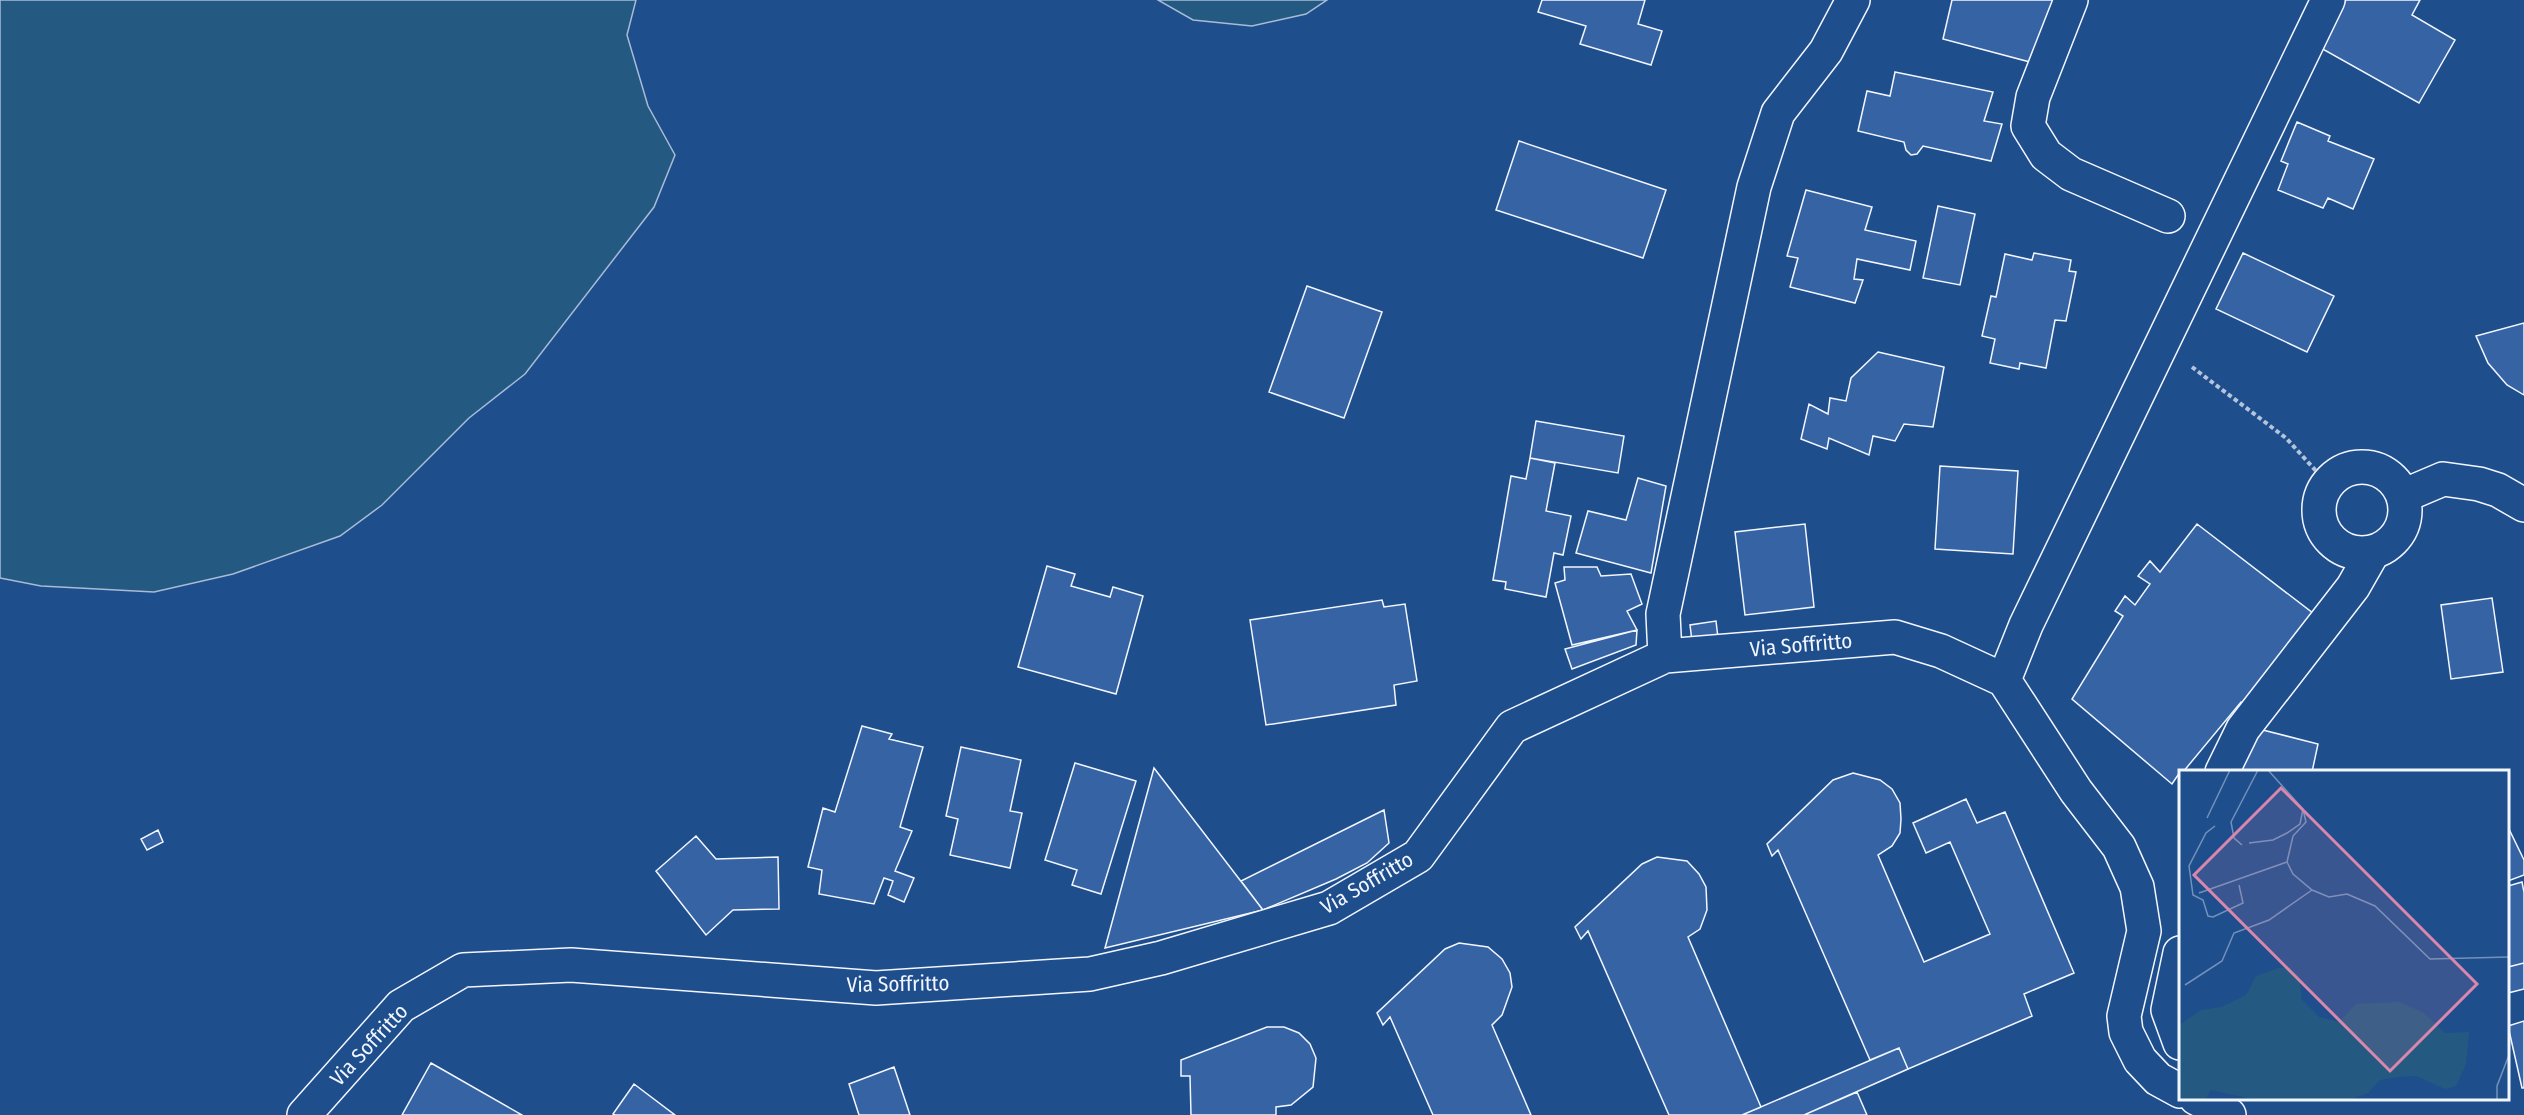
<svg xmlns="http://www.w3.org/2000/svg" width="2524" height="1115" viewBox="0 0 2524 1115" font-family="'Fira Sans Condensed',sans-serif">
<rect width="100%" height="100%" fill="#1f4e8c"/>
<path fill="#245a82" stroke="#a8bbd7" stroke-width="1.5" d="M0 0H636L627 35 648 106 675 155 654 207 525 374 469 418 382 505 340 536 233 574 154 592 41 586 0 578Z
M1158 0H1327L1306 14 1252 26 1193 20Z"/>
<path fill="#3563a3" stroke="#f2f6ff" stroke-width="1.5" d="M1542 0H1645L1638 24 1662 31 1651 65 1580 44 1586 26 1538 12Z
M2055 0 2030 62 1943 39 1952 0Z
M2346 0H2420L2412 15 2455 40 2419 103 2319 47Z
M1895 72 1993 92 1984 121 2002 124 1991 161 1923 146 1917 154 1911 155 1906 150 1904 142 1858 131 1867 91 1890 96Z
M2297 122 2330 136 2328 141 2374 159 2353 209 2328 198 2323 208 2278 190 2288 164 2281 161Z
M1519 141 1666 190 1643 258 1496 210Z
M1806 190 1872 207 1865 230 1916 241 1910 270 1857 259 1854 279 1863 280 1855 303 1790 287 1798 258 1787 256Z
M1938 206 1975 214 1960 285 1923 278Z
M2034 253 2071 260 2069 271 2076 272 2066 321 2055 320 2046 368 2020 363 2019 369 1990 363 1995 339 1982 336 1991 296 1996 297 2005 254 2032 260Z
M2243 253 2334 296 2307 352 2216 309Z
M1307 286 1382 312 1344 418 1269 392Z
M2524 323V395L2507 385 2488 363 2476 336Z
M1878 352 1944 367 1933 427 1904 424 1895 441 1873 436 1869 455 1829 438 1827 449 1801 439 1809 404 1828 414 1830 398 1846 401 1851 378Z
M1536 421 1624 436 1618 473 1530 458Z
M1530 458 1555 463 1546 511 1571 516 1563 555 1554 553 1546 597 1505 589 1506 582 1493 580 1511 476 1526 479Z
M1940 466 2018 471 2013 554 1935 549Z
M1638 478 1666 486 1651 573 1576 553 1588 511 1626 520Z
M1805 524 1814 607 1745 615 1735 532Z
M2197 524 2318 617 2247 708 2241 702 2183 772H2180L2172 784 2072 699 2123 616 2115 611 2125 596 2135 605 2150 584 2138 576 2150 561 2160 572Z
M1047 566 1075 574 1071 586 1110 597 1113 587 1143 596 1116 694 1018 667Z
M1564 567H1597L1601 576 1631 574 1642 604 1627 611 1637 630 1572 645 1555 583 1565 580Z
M2492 598 2503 672 2451 679 2441 605Z
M1382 600 1384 607 1405 604 1417 681 1394 685 1396 705 1266 725 1250 620Z
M1716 621 1718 638 1692 641 1690 625Z
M1637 630 1636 645 1572 669 1565 649Z
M862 726 892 734 889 739 923 747 900 827 912 831 895 871 914 878 904 902 888 895 893 881 884 878 874 904 819 894 822 870 808 867 823 808 835 812Z
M2251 727 2318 744 2312 772H2240Z
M961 747 1021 760 1010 811 1022 813 1010 868 950 855 958 819 946 816Z
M1075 763 1136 781 1101 894 1072 885 1077 870 1045 860Z
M1154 768 1263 910 1105 948Z
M1853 773 1880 780 1892 789 1900 803 1901 819 1900 833 1892 846 1878 855 1924 962 1990 934 1950 842 1926 853 1913 823 1966 799 1977 823 2005 812 2074 973 2024 994 2032 1016 1908 1069 1899 1048 1870 1060 1778 850 1772 856 1767 844 1833 780Z
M1384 810 1389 843 1367 863 1336 879 1263 910 1241 881Z
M2508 827 2524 860V875L2508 881Z
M158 830 163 842 147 850 141 839Z
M696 836 716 859 778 857 779 909 733 910 706 935 656 871Z
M1657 857 1687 861 1699 874 1706 887 1707 910 1700 929 1688 937 1761 1107 1742 1115H1669L1588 931 1581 939 1575 927 1642 864Z
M2522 882 2524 892V963L2508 967V886Z
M1459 943 1488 947 1502 959 1510 973 1512 987 1502 1015 1492 1025 1531 1115H1433L1390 1017 1383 1025 1377 1013 1445 949Z
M2524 963V989L2508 993V967Z
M2524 1021V1088H2522L2508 1026Z
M1267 1027H1284L1299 1033 1310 1044 1316 1058 1313 1087 1291 1105 1276 1107V1115H1191L1190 1076H1181V1060Z
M1899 1048 1908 1069 1804 1115H1742Z
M431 1063 522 1115H402Z
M894 1067 910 1115H859L849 1084Z
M634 1084 675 1115H615L613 1114Z
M1857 1092 1867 1115H1804Z"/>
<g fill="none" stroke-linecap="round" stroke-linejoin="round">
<g stroke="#f2f6ff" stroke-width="36">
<path id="street" d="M2071 0 2033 97 2028 126 2046 155 2071 174 2168 216
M2319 510a43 43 0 1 1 86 0a43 43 0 1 1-86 0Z
M2403 496 2443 479 2479 484 2498 490 2524 505
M1665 656 1663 614 1754 187 1778 113 1826 51 1853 0
M2004 680 2026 625 2328 0
M2222 772 2243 729 2353 587 2373 552
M2180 953 2168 1010 2180 1043
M2196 1098 2229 1115
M304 1115 401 1006 463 970 571 965 876 988 1090 974 1161 958 1329 908 1418 856 1512 727 1665 656 1895 637 1941 651 2004 680 2076 791 2119 847 2137 887 2144 931 2124 1016 2126 1032 2140 1060 2158 1079 2180 1091"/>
</g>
<path stroke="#b3c4dc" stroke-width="4" stroke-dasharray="4.5 3" stroke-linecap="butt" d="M2192 367 2286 438 2328 484"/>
<use href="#street" stroke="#1f4e8c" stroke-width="33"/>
</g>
<g text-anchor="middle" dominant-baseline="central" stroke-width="4.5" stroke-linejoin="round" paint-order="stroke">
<g font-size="21" fill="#f2f6ff" stroke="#1f4e8c">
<text transform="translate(1801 645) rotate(-5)">Via Soffritto</text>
<text transform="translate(1367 883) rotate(-30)">Via Soffritto</text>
<text transform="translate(898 984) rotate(-1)">Via Soffritto</text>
<text transform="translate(369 1045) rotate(-47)">Via Soffritto</text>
</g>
</g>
<g transform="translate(2179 770)">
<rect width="330" height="330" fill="#1f4e8c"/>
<path d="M99 198H111L120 206 123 230 140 247 160 252 177 234 221 232 245 243 266 263 290 262 287 294 277 316 266 319 237 306 219 307 201 310 189 323 170 330H78L32 320 26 330H0V255L22 240 42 237 67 225 77 206Z" fill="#245a82"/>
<path fill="none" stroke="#7391ba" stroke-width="1.5" d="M89 0 124 39 127 52 114 66 108 92 114 104 133 120 150 127 168 124 196 136 251 189 330 187M28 48 51 0M36 56 27 63 10 96 14 125 24 130 29 146 34 147 64 133 60 115M70 73 94 70 108 63 121 54 124 39M63 75 55 68 52 52 79 0M20 123 108 92M6 215 43 191 55 163 90 150 133 120M318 330V316L330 285"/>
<path fill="#da87ad" fill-opacity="0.15" stroke="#da87ad" stroke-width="3" d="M102 18 298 214 211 301 15 105Z"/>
<rect width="330" height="330" fill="none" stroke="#f2f6ff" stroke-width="3"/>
</g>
</svg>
